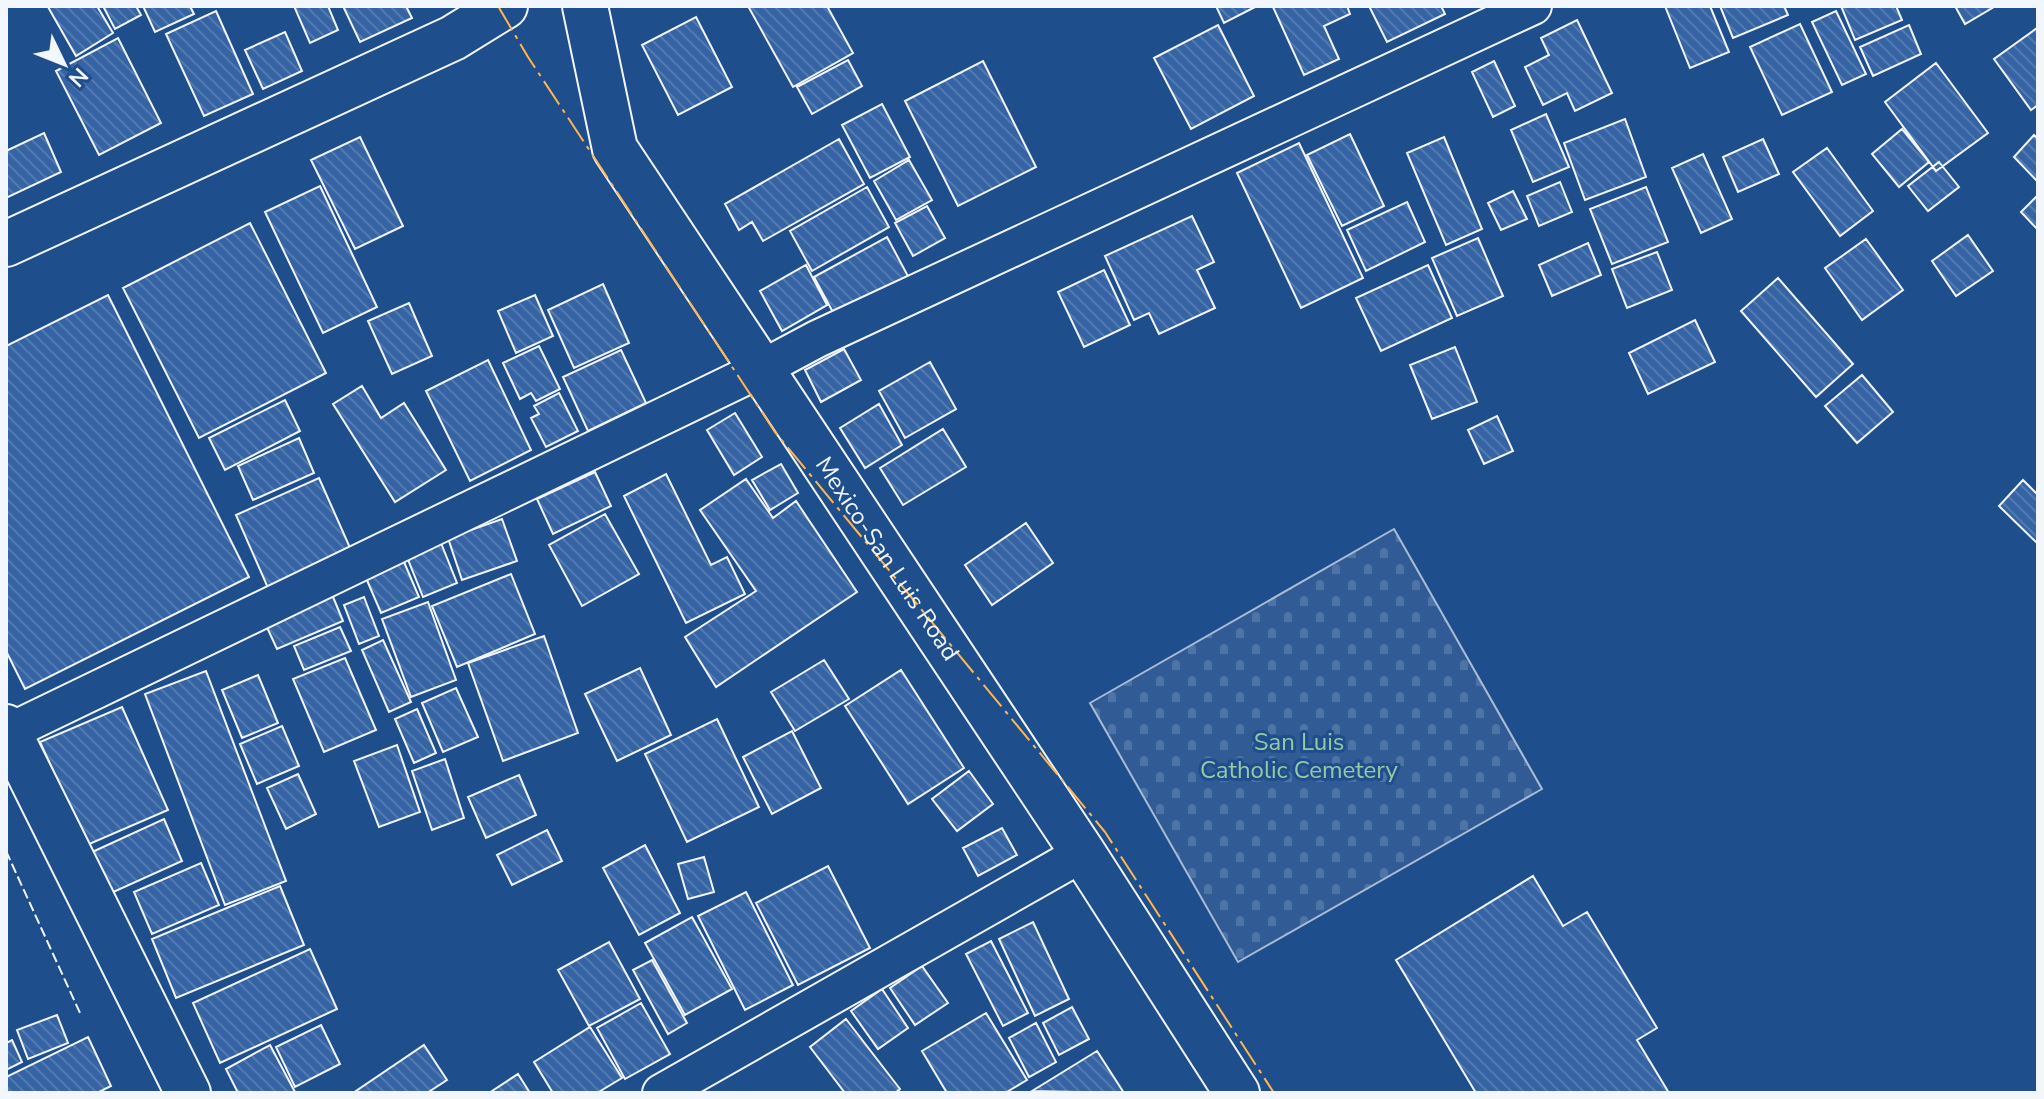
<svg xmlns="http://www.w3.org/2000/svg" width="2044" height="1099" viewBox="0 0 2044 1099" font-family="'Nunito Sans',sans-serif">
<defs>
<pattern id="cemetery-stones" width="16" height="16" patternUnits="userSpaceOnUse" patternTransform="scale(2)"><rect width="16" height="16" fill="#305b95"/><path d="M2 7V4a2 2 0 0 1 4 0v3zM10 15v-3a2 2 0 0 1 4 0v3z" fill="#4e73a5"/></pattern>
<pattern id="building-back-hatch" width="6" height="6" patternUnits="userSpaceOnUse" patternTransform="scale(2)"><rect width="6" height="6" fill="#3563a3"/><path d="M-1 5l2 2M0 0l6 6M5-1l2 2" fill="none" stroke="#537ab1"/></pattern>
</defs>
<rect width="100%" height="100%" fill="#1f4e8c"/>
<path fill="url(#cemetery-stones)" stroke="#a8bbd7" stroke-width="2" d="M1394 529 1542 789 1238 962 1090 703Z"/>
<path fill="url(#building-back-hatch)" stroke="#f2f6ff" stroke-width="2" d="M97 6 113 33 76 56 48 7Z
M103 6H136L141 15 115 29Z
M143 6H190L194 14 155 32Z
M294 6H328L338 30 310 43Z
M343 6H406L412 18 360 42Z
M748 6H827L853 53 793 87Z
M1216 6H1257L1224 23Z
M1347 6 1350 14 1324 26 1339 59 1304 75 1273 7Z
M1369 6H1441L1445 14 1387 42Z
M1665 6H1710L1729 52 1690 68Z
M1720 6H1784L1788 15 1733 38Z
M1841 6H1896L1902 20 1855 40Z
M1955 6H1994V7L1965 24Z
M216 11 253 94 204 116 166 34Z
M1836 11 1866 74 1842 85 1812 22Z
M696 17 732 87 678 115 642 45Z
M1577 20 1612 93 1575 111 1567 93 1543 105 1525 67 1549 55 1541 38Z
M1800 24 1832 92 1782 115 1750 47Z
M1218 25 1254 96 1191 129 1154 58Z
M1909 25 1921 54 1873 76 1860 47Z
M2037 28 2038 105 2031 110 1994 59Z
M285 32 302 71 263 89 245 50Z
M118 38 161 123 99 155 56 71Z
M848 60 862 86 812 114 797 87Z
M983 61 1036 167 958 206 905 101Z
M1494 61 1515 106 1493 117 1472 72Z
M1936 63 1988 133 1936 171 1885 102Z
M882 104 910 157 870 178 842 125Z
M1546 114 1569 167 1533 182 1511 130Z
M1625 119 1646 177 1585 200 1564 143Z
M1902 129 1929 162 1899 187 1872 154Z
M44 133 61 172 6 198V151Z
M1350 134 1384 206 1342 226 1307 155Z
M2034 135 2038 139V182L2014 157Z
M360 137 403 226 355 249 311 160Z
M1444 137 1482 229 1446 245 1407 153Z
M839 139 864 184 763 241 752 222 739 230 725 204Z
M1763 139 1779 174 1738 192 1723 157Z
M1299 143 1363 278 1301 308 1237 173Z
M1827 148 1873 211 1840 236 1793 172Z
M1703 154 1732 219 1701 233 1672 168Z
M909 160 932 200 896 220 874 181Z
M1939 162 1959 187 1928 211 1908 186Z
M1560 182 1572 212 1539 226 1527 196Z
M320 186 377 307 323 333 265 212Z
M867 187 889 227 812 271 790 231Z
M1646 187 1668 242 1612 264 1590 209Z
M1513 191 1527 219 1501 230 1488 203Z
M2038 195V230L2021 212Z
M1407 202 1425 242 1366 271 1347 230Z
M927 206 945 238 913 256 895 223Z
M1192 216 1214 262 1197 270 1215 308 1159 334 1149 313 1134 320 1105 256Z
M250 223 326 373 199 438 123 288Z
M1968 235 1993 271 1956 296 1932 261Z
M887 237 909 278 836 318 814 277Z
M1478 238 1503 296 1457 316 1432 258Z
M1866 239 1903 290 1862 320 1825 268Z
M1588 243 1601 275 1552 296 1539 265Z
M1657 252 1672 290 1627 308 1612 269Z
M806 265 827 305 782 331 760 291Z
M1428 265 1452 318 1381 351 1356 298Z
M1104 270 1130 325 1084 347 1058 292Z
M1778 278 1853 364 1816 397 1741 311Z
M603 284 629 343 574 368 548 310Z
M108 295 249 577 25 689 6 651V346Z
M535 295 553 336 516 353 498 311Z
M409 303 432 356 392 374 368 321Z
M1695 320 1715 362 1648 394 1629 353Z
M539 346 560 389 536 401 531 393 520 399 503 363Z
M1455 347 1477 402 1432 419 1410 365Z
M844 349 861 380 821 402 805 370Z
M621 350 646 403 588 431 563 377Z
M488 360 531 450 470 481 426 391Z
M930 362 956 409 905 438 879 391Z
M1862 375 1893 412 1857 443 1825 406Z
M362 386 381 418 404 403 446 470 395 502 333 404Z
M559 393 578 431 546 447 531 418 539 414 534 406Z
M285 400 300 431 225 470 209 438Z
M879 404 902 445 865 468 840 428Z
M735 413 762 457 734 475 707 430Z
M1497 416 1513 451 1484 464 1468 430Z
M943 429 966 467 903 505 880 468Z
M299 438 314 473 253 500 238 466Z
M781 464 798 493 770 510 752 480Z
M595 472 611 506 553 534 537 499Z
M666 474 711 565 727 557 745 594 686 623 624 496Z
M319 478 351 550 268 588 236 515Z
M746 479 773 518 796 501 857 592 716 687 685 637 756 591 700 510Z
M2023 480 2038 495V544L1999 506Z
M605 514 639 574 582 606 549 545Z
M502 519 517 561 462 580 448 538Z
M1026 523 1053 563 992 605 965 565Z
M441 543 457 583 423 597 407 557Z
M404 562 419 597 381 613 366 578Z
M511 574 535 634 457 667 432 606Z
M331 592 343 621 277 649 264 621Z
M364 597 379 636 359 644 344 605Z
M428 602 456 680 411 697 382 619Z
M340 627 351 651 304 670 294 646Z
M544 636 578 733 503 761 468 663Z
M383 640 411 702 389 712 362 650Z
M345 658 376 730 324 752 293 679Z
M824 660 849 699 795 731 771 692Z
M640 668 671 735 617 761 585 694Z
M901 670 964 768 908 804 845 706Z
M206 671 286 881 225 905 145 694Z
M258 675 278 723 242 738 222 690Z
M456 688 478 737 443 752 422 703Z
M122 707 168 810 87 845 40 742Z
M417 709 436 753 414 763 395 719Z
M717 719 759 807 687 842 645 754Z
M282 726 299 766 257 784 240 744Z
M792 731 821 788 772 814 743 757Z
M397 745 420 812 379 827 354 761Z
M445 759 464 818 432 830 412 771Z
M969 771 993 804 957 831 932 799Z
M298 774 316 814 286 829 267 788Z
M519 775 536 815 486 838 468 797Z
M164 819 182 861 109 894 90 853Z
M1002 828 1017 855 978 876 963 848Z
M547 830 562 861 512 885 497 855Z
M645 845 680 913 639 935 603 868Z
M704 857 714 892 688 899 678 864Z
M201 863 219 905 152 934 134 892Z
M828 866 870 948 798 985 756 903Z
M1533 876 1563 926 1587 912 1657 1028 1637 1040 1669 1093H1476L1396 960Z
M280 886 304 945 176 998 152 939Z
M746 892 793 985 745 1010 698 916Z
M692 917 732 989 685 1015 645 943Z
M1033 922 1069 999 1035 1016 999 939Z
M991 941 1028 1013 1003 1026 966 954Z
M609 942 640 999 589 1026 558 970Z
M310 949 337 1009 220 1063 193 1003Z
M652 960 687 1023 668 1034 633 970Z
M922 966 948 1003 915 1025 890 988Z
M882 989 908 1028 878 1049 851 1011Z
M641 1003 670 1054 625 1079 597 1028Z
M1072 1007 1089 1039 1059 1055 1043 1023Z
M986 1013 1027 1080 1005 1093H947L922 1051Z
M57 1015 68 1043 28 1059 17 1030Z
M846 1019 900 1089 895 1093H845L810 1047Z
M1036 1023 1056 1062 1029 1077 1009 1038Z
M321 1025 340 1064 295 1087 276 1047Z
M590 1027 622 1078 597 1093H553L534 1062Z
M88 1037 111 1086 97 1093H6V1077Z
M12 1040 22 1062 6 1070V1043Z
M270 1045 295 1092 238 1093 226 1069Z
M424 1045 447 1080 427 1093H353Z
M1097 1051 1124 1093 1032 1091Z
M518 1074 530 1093H489Z"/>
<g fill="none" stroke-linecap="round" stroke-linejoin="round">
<g stroke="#f2f6ff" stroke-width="40">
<path id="minor" d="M9 732 761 369 817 339 1533 6
M661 1093 1083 853"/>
</g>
<g stroke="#f2f6ff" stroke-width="48">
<g id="secondary">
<path id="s1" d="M585 6 615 149 1083 853 1237 1093"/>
<path d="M6 244 453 38 505 6"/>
<path d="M6 727 188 1093"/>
</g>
</g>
<use href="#minor" stroke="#1f4e8c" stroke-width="36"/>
<use href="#secondary" stroke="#1f4e8c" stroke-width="44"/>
<path stroke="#f2f6ff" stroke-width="2" stroke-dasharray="10 4" stroke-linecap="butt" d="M6 851 80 1013"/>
<path stroke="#ffb74d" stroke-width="2" stroke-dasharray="28 6 4 6" stroke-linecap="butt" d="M498 6 528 57 775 432 1105 832 1274 1093"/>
</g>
<g text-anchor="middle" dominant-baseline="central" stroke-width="6" stroke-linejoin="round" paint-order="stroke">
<g font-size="24" fill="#f2f6ff" stroke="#1f4e8c">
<text stroke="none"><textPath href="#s1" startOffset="638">Mexico-San Luis Road</textPath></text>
</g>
<g font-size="24" fill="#97c8a6" stroke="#1f4e8c">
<text x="1299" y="742">San Luis<tspan x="1299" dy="28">Catholic Cemetery</tspan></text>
</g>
</g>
<rect width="2044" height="1099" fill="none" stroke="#f2f6ff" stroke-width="16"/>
<g transform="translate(64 64) rotate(133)" stroke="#1f4e8c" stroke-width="6" paint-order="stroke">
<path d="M0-6L14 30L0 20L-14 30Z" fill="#f2f6ff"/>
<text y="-12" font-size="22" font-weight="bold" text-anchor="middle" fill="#f2f6ff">N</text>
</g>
</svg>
